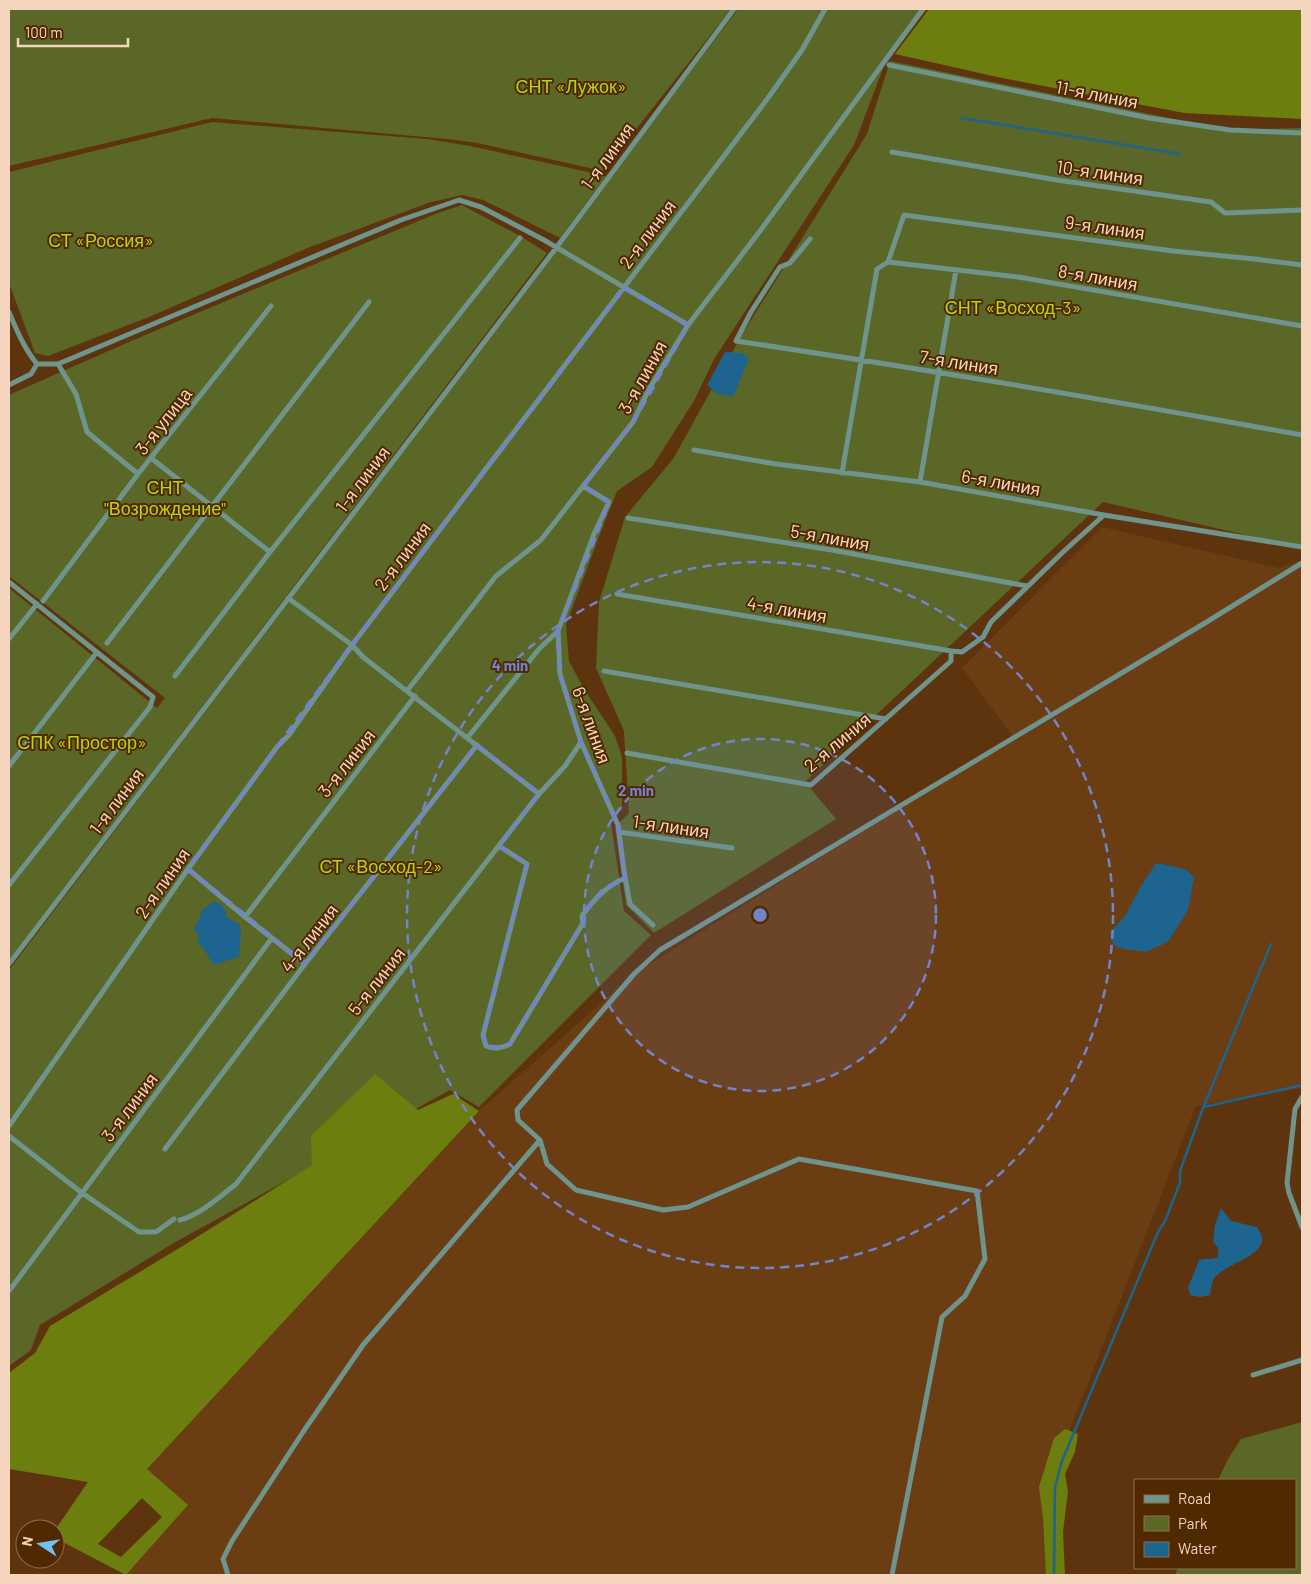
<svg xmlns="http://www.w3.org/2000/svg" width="1311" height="1584" viewBox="0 0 1311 1584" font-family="Barlow,sans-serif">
<rect width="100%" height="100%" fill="#5d340d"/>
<path fill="#6b3d12" d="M1102 527 1279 568 1302 560V1088L1196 1106 1072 1424 1049 1492 1050 1575H126L187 1506 147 1469 479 1111 634 974 1013 737 962 668Z"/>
<path fill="#5a6727" d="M9 9H731L603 171 478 143 447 139 212 118 9 166Z
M738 9H927L885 63 854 145 714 359 695 399 652 467 617 491 598 539 566 625 569 661 584 689 615 736 622 757V809L611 823 624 911 651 935 479 1107 450 1090 172 1244 40 1325 31 1350 9 1366V970Z
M890 61 1228 130 1302 128V548L1103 502 805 782 836 819 654 933 626 905 615 827 629 813 624 731 596 668 599 602 625 517 673 459 743 333 867 134Z
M212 122 427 139 470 146 606 176 560 238 483 200 462 195 428 203 310 247 149 317 48 356 35 353 9 283V172Z
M462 205 520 236 547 253 9 961V588L157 708 165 698 9 576V395C150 331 294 273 438 213Z
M1302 1422V1575H1175L1178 1568H1295V1480H1218L1228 1459 1241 1439Z"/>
<path fill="#6c7e0e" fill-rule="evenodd" d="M929 9H1302V119L1184 113 1002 78 895 54Z
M375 1074 418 1110 453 1094 479 1111 147 1469 188 1505 126 1575 55 1538V1530L88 1482 9 1469V1373L35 1353 50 1326 181 1247 312 1165 311 1136ZM142 1498 162 1517 121 1557 98 1544Z
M1065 1429 1078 1434 1075 1452 1065 1474 1068 1491 1063 1532 1065 1575H1046L1043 1518 1039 1487 1054 1438Z"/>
<path fill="#1d648e" d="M725 352 742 353 749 359 733 397 716 393 707 385Z
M1156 863 1185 869 1194 877 1188 910 1168 942 1146 952 1123 949 1114 945 1110 937 1111 931 1125 916 1141 886Z
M213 902 221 904 226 912V917L239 924 241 931 239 957 213 965 206 952 198 943 199 935 194 931C196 923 201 918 202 910Z
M1221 1208 1231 1221 1257 1227C1258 1230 1262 1234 1262 1237 1265 1257 1223 1264 1214 1279 1211 1283 1211 1290 1210 1295L1200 1297 1190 1295 1188 1288 1199 1260C1206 1258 1212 1260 1218 1257V1248L1213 1241 1215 1225Z"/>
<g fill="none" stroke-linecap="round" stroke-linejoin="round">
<path stroke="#1d648e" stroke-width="2.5" d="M962 118 1180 154
M1204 1107 1302 1085
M1054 1575 1055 1487 1062 1461 1158 1232 1165 1221 1180 1183V1171L1203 1108 1271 944"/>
<path stroke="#6f948c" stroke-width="5" d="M889 65 1149 118 1230 130 1302 133
M892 152 1057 180 1211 202 1225 213 1302 210
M810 239 790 263 780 267 751 312 736 341C925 369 1114 401 1302 435
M888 262 1018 277 1302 326
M9 312C17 331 24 348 37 364H58L401 220 459 200 481 207 544 240 688 325
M58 364 76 394 87 432 138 474
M9 385 31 374 37 364
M694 450 776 464 920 482 1104 515 1302 547
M151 458 270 552
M842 473 877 269 888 262 904 215 1173 251 1255 259 1302 265
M920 482 956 270
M628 518 832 550 1027 586
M9 582 153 697 150 707 9 885
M617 594 951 651
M288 598 352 645 363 657 539 794
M43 601 138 474 271 306
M558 631 560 674 581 742 618 825 619 832
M9 639 37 604
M107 643 369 302
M604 671 886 719
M175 676 270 552 520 238
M407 691 496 576 541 540 633 422 648 391 688 325 760 231 923 9
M468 737 539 649 558 631 594 534 609 502 583 486
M627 753 811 785 951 661V651L962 652 983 637 991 622 1063 552 1104 515
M9 766 97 652
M499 846 527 864 483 1035 486 1046C495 1049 501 1049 510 1044L583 923 582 916C593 900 606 886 625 878
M188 869 245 917 305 964
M245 917 415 696
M653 925 630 904 624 871 619 832 732 848
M9 964 556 248 734 9
M1302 1097 1295 1109 1287 1183 1289 1193 1302 1227
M9 1126 188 869 277 747 289 735 352 645 768 98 802 50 825 9
M9 1136 82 1193 139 1232H156L174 1219
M165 1149 305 964 477 745
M180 1220C201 1214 218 1198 236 1184L539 794 565 766 581 742
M9 1291 272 938
M1253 1375 1302 1360
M228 1575 223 1559 232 1541 303 1432 363 1345 540 1140
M892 1575 942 1317 965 1296 985 1259 977 1191 799 1159 688 1207 663 1210 576 1190 547 1164 540 1140 518 1120 517 1110 634 974 660 950 1205 623 1302 563"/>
</g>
<path fill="none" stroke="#7384cd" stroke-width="4" stroke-dasharray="10 6" stroke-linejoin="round" d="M624 288 688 325 633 422 583 486 609 502 558 631 560 674 581 742 618 825 625 878 603 890 587 909 583 923 510 1044 502 1048 486 1046 483 1035 527 864 499 846 539 794 477 745 305 964 188 869 352 645Z"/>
<circle cx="760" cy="915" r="176" fill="#7384cd" fill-opacity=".12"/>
<g fill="none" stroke="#7384cd" stroke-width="2.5" stroke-dasharray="9 6">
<circle cx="760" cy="915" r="176"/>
<circle cx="760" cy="915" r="353"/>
</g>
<g text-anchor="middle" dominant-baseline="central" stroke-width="4" stroke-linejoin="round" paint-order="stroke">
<g font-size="18" fill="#b7d418" stroke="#512901">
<text x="571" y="86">СНТ «Лужок»</text>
<text x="101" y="240">СТ «Россия»</text>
<text x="1013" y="307">СНТ «Восход-3»</text>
<text x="165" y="487">СНТ<tspan x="165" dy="21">"Возрождение"</tspan></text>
<text x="82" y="742">СПК «Простор»</text>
<text x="381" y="866">СТ «Восход-2»</text>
</g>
<g font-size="18" fill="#f5d5bd" stroke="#512901">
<text transform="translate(1097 94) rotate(11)">11-я линия</text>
<text transform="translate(607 156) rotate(-54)">1-я линия</text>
<text transform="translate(1100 172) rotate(8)">10-я линия</text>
<text transform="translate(1105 227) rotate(8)">9-я линия</text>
<text transform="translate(647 234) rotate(-53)">2-я линия</text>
<text transform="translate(1098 277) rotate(10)">8-я линия</text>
<text transform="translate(959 362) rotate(9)">7-я линия</text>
<text transform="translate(642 377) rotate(-61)">3-я линия</text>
<text transform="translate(163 421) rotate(-52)">3-я улица</text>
<text transform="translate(362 479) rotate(-53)">1-я линия</text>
<text transform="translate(1001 482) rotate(10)">6-я линия</text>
<text transform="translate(830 537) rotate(10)">5-я линия</text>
<text transform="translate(402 556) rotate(-53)">2-я линия</text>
<text transform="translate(787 609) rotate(10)">4-я линия</text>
<text transform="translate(592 725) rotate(70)">6-я линия</text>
<text transform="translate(837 742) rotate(-40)">2-я линия</text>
<text transform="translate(346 763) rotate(-52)">3-я линия</text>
<text transform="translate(116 801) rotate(-53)">1-я линия</text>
<text transform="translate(671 826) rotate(8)">1-я линия</text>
<text transform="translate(162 883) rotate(-55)">2-я линия</text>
<text transform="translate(309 938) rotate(-52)">4-я линия</text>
<text transform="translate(376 981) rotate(-52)">5-я линия</text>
<text transform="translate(129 1107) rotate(-53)">3-я линия</text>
</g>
</g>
<circle cx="760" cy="915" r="8" fill="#7384cd" stroke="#512901" stroke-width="2.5"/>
<g font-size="15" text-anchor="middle" font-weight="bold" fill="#7384cd" stroke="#512901" stroke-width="4" stroke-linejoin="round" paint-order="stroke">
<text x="510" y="671">4 min</text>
<text x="636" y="796">2 min</text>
</g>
<rect width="1311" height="1584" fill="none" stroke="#f5d5bd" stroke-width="20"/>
<rect x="1134" y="1479" width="162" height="90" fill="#512901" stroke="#936e4c"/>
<rect x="1144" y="1495" width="25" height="8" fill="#6f948c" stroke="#936e4c"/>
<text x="1178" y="1504" font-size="15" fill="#f5d5bd">Road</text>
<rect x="1144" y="1516" width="25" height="15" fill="#5a6727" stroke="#936e4c"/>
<text x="1178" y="1529" font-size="15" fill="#f5d5bd">Park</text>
<rect x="1144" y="1542" width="25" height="15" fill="#1d648e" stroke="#936e4c"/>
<text x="1178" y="1554" font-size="15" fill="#f5d5bd">Water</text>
<g transform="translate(40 1544) rotate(282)"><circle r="24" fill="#512901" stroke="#936e4c"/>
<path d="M0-4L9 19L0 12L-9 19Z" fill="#72c1f5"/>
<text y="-8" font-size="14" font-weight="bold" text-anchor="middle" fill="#f5d5bd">N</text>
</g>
<path d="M18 38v8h110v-8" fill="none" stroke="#f5d5bd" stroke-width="2.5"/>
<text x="25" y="38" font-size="15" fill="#f5d5bd" stroke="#512901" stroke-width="4" paint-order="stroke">100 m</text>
</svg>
